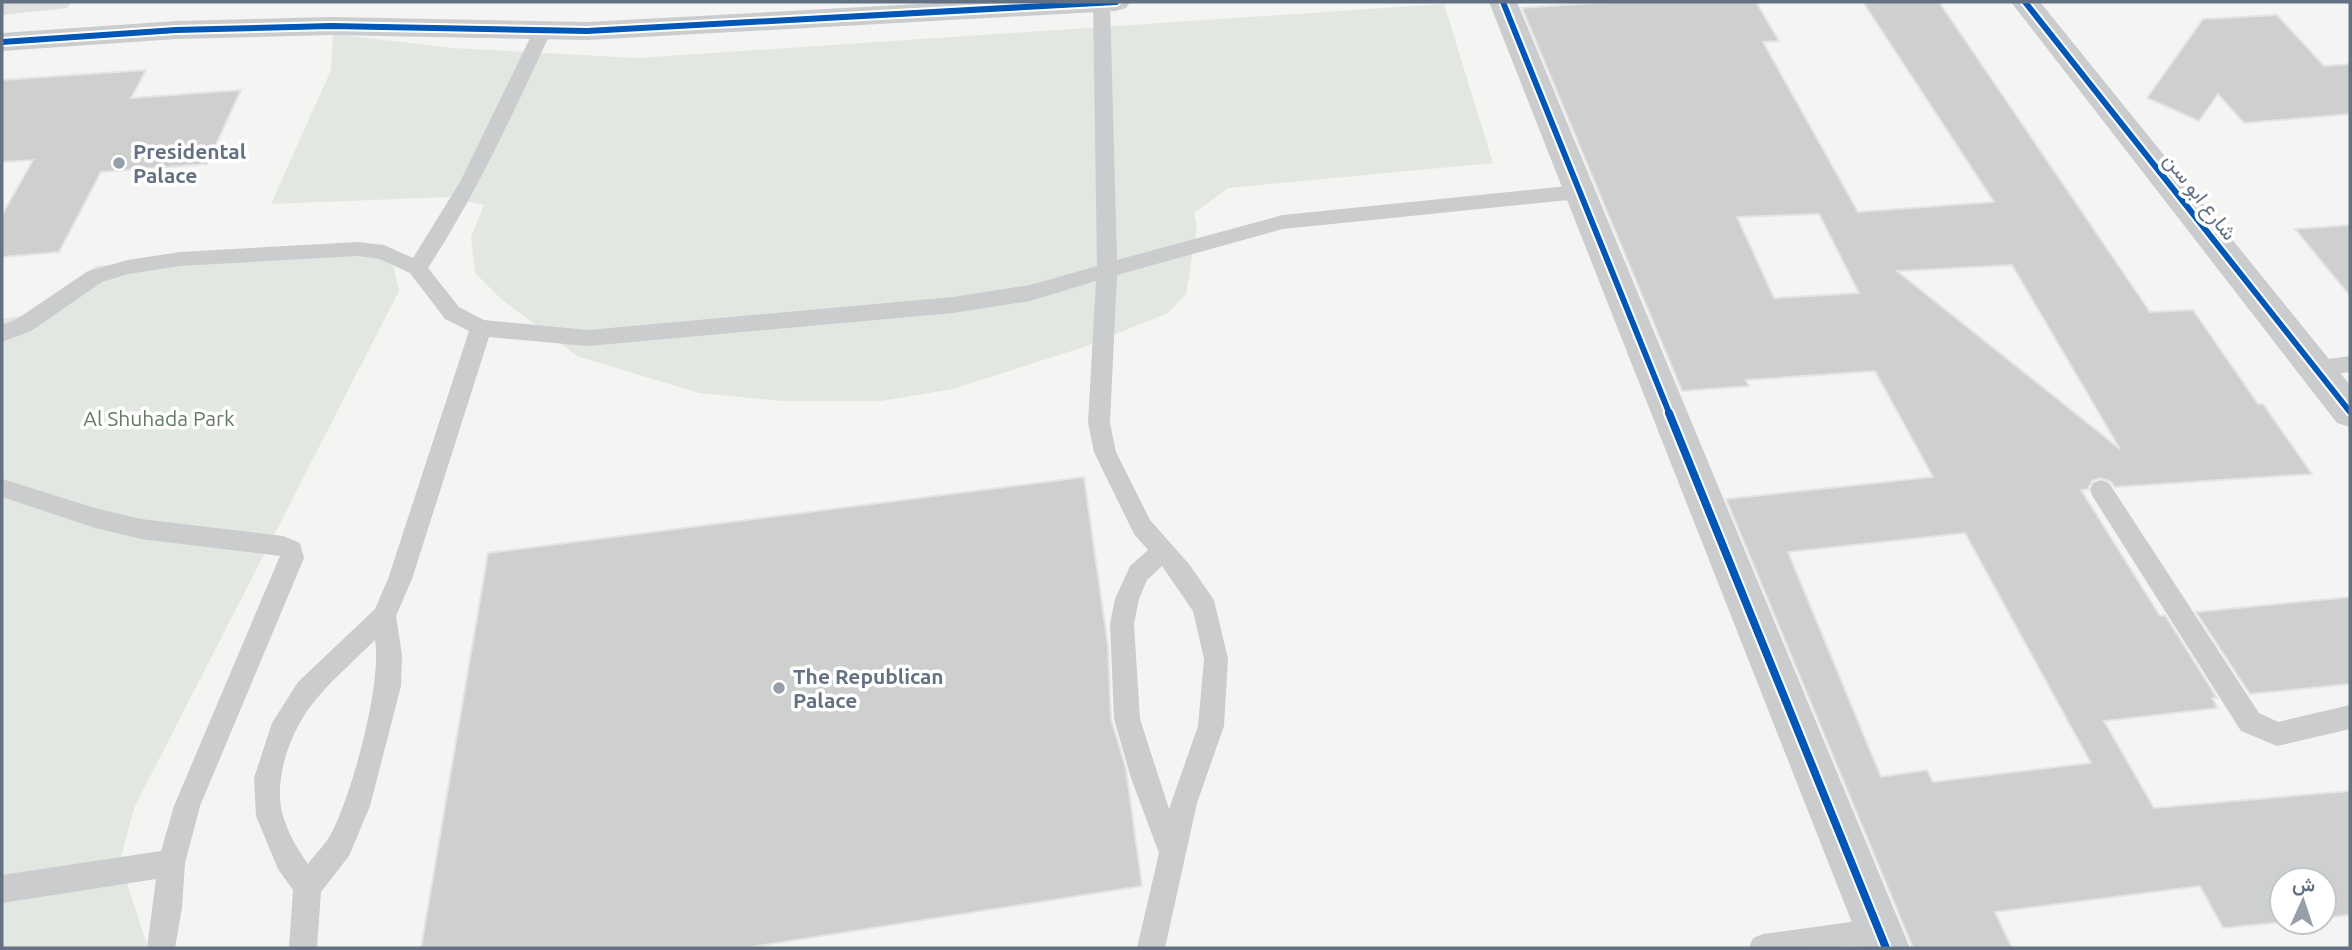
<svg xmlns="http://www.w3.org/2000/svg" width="2352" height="950" viewBox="0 0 2352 950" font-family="Ubuntu,Vazirmatn,sans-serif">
<rect width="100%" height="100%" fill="#f4f4f3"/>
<path fill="#e3e7e1" d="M1444 4 1493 163 1228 188 1194 213 1197 227 1186 294 1168 313 1084 347 953 389 881 401H782L699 393 577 356 501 299 475 273 471 237 484 205 449 197 271 204 331 70 333 34 453 48 637 58Z
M329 248 377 252 393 265 399 291 134 808 120 861 148 948H2V319L27 315 96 266Z"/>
<path fill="#ced0d0" stroke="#e4e4e2" stroke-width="2" fill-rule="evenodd" d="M1609 2H1756L1779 41 1763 42 1858 212 1994 202 1863 2H1939L2150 312 2193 310 2258 404H2263L2312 474 2115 487 2110 481 2100 478 2092 481 2088 489 2081 490 2160 616 2165 615 2217 698H2212L2218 708 2104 721 2154 808 2350 791V915L2324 918V880H2282L2284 922 2223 928 2200 886 1995 912 2012 948H1913L1726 499 1933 477 1875 371 1746 380 1749 386 1682 391 1522 8ZM1819 214 1859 293 1774 298 1737 217ZM2012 265 2120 449 1897 271ZM1965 533 2070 725 2091 763 1933 782 1927 770 1881 777 1788 552Z
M2277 15 2324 66 2350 64V114L2244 123 2218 94 2199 121 2147 98 2203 19Z
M146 70 131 98 241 90 207 164 101 172 59 252 2 257V215L33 160 2 162V80Z
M2350 225V296L2295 229Z
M1084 477 1108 646 1111 719 1126 769 1142 886 744 948H421L488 553Z
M2350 597V684L2250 694 2196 612Z"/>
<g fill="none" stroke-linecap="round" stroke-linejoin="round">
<path fill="#cbccce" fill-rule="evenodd" d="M1093 2 1110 3 1117 260 1283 215 1579 185 1586 187 1589 192 1586 197 1579 199 1283 229 1117 275 1110 423 1116 452 1150 520 1189 564 1214 600 1228 659 1224 726 1197 803 1165 948H1137L1159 853 1131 778 1114 719 1110 624 1115 599 1130 566 1148 550 1134 534 1094 452 1088 423 1096 281 1030 301 953 313 588 346 489 337 412 579 396 616 402 655 401 686 370 806 349 856 321 892 317 948H289L293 890 278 869 256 816 254 778 272 723 298 682 375 609 388 579 469 331 445 319 410 273 380 259 358 256 180 266 128 274 102 282 31 331 2 342V325L17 319 88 271 128 260 180 252 358 242 384 245 413 258 460 182 534 30 543 25 552 30C514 111 477 193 428 268L459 307 484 320 588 330 953 297 1030 285 1097 266ZM1162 566 1193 611 1204 659 1198 726 1169 809 1140 719 1134 624 1139 599 1147 580ZM375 640C382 685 352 794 331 834 325 845 315 854 308 864 298 850 288 833 283 816 272 778 292 726 318 697 335 677 356 659 375 640Z
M2350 356V372L2316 376 2308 374 2305 368 2308 362Z
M2 479 95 508 141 519 283 536 300 543 304 558 200 806 185 863 182 908 175 948H147L156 879 2 903V875L161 851 174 806 280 556 141 539 95 528 2 497Z
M2101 480 2109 483 2259 713 2278 722 2350 705V729L2277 746 2241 731 2093 497 2090 490 2093 483Z
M1880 918 1890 922 1894 932 1890 942 1880 946 1749 948 1753 938 1763 934Z"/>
<path fill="#cbccce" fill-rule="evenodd" d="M955 2H1130L1126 8 1116 11 587 40 331 35 176 39 2 51V33L176 21 331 17 587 22Z
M1489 2H1517L1910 948H1862Z
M2011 2H2040L2350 385V427L2337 423Z"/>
<path fill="#e0e0e0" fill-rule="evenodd" d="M2 2H71L67 8 2 15Z"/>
<g stroke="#fff" stroke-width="10">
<path id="cycleway-far1" d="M1503 2 1670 415
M2025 2 2350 412
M2 42 176 30 331 26 587 31 1116 2"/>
</g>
<g stroke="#fff" stroke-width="12">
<path id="cycleway" d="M1669 413 1886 948"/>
</g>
<use href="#cycleway-far1" stroke="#0057b8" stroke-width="6"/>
<use href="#cycleway" stroke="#0057b8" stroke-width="8"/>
</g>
<g fill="#969faa" stroke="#fff" stroke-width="2.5">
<circle cx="119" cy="163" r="7"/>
<circle cx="779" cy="688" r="7"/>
</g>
<g text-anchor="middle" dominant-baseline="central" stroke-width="7" stroke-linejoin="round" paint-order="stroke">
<g font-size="21" font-weight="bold" fill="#647183" stroke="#fff" text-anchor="start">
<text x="133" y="151">Presidental<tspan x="133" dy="24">Palace</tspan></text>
<text x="793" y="676">The Republican<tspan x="793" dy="24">Palace</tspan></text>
</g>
<g font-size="21" fill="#647183" stroke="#fff">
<text transform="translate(2201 196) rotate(52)">شارع ابو سن</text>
</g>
<g font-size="21" fill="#657a63" stroke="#fff">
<text x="159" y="418">Al Shuhada Park</text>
</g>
</g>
<rect width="2352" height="950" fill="none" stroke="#647183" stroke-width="7"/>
<g transform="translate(2303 901) rotate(3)"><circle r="33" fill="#ffffff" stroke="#c1c6cd" stroke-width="2"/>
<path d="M0-5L12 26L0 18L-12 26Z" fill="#969faa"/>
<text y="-10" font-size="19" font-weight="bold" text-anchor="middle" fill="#647183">ش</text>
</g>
</svg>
